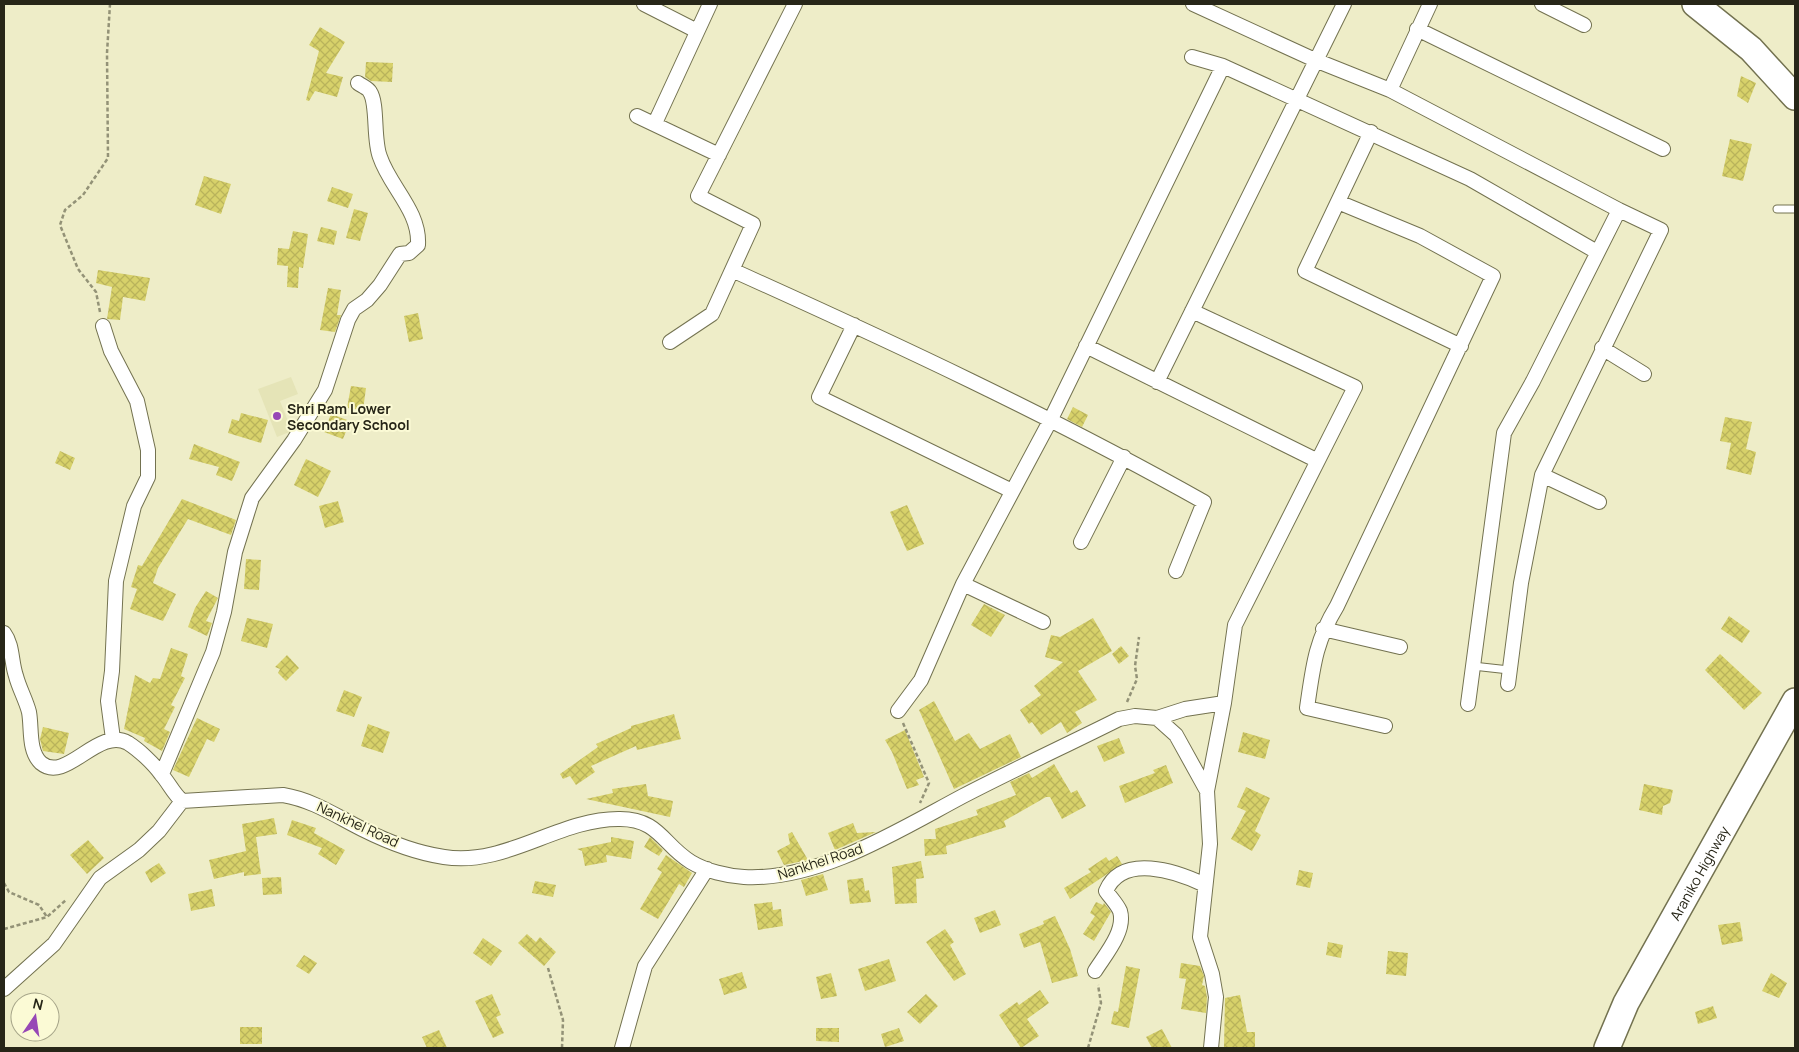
<svg xmlns="http://www.w3.org/2000/svg" width="1799" height="1052" viewBox="0 0 1799 1052" font-family="Manrope,sans-serif">
<defs>
<pattern id="building-cross-hatch" width="8" height="8" patternUnits="userSpaceOnUse" patternTransform="scale(1.25)"><rect width="8" height="8" fill="#d7d16a"/><path d="M0 0l8 8M0 8l8-8" fill="none" stroke="#b9b35b"/></pattern>
</defs>
<rect width="100%" height="100%" fill="#eeedc8"/>
<path fill="#e5e4b7" d="M291 377 298 394 280 401 292 431 277 437 258 389Z"/>
<path fill="url(#building-cross-hatch)" d="M320 27 345 42 326 73 343 77 337 97 315 91 309 101 306 100 319 51 309 45Z
M366 62 393 63 392 82 371 81 365 77Z
M1741 76 1756 83 1748 103 1737 96Z
M1730 139 1752 144 1743 181 1722 176Z
M204 176 231 184 221 214 195 205Z
M332 187 353 194 348 208 327 201Z
M354 209 368 213 360 241 346 238Z
M321 227 337 231 334 245 317 241Z
M293 231 308 234 303 268 299 267 298 288 287 287 288 266 277 265 278 248 289 249Z
M98 270 150 278 145 301 123 297 120 320 107 319 112 287 96 283Z
M328 288 341 290 337 315H341L335 332 320 330Z
M418 313 423 339 409 342 404 316Z
M351 386 366 388 363 410 347 408Z
M1073 407 1088 415 1082 427 1067 419Z
M241 413 268 420 261 443 228 433 232 419 239 421Z
M331 414 350 421 343 439 324 432Z
M1725 417 1752 422 1746 449 1756 452 1751 475 1726 469 1731 443 1720 441Z
M194 444 240 462 232 481 216 475 219 467 189 459Z
M60 451 75 458 70 470 55 463Z
M306 459 331 471 318 497 294 485Z
M182 499 236 520 231 535 188 519 158 568 153 583 176 594 163 621 130 609 137 589 131 587 138 565 142 566Z
M338 501 344 522 325 528 319 506Z
M907 505 924 544 907 551 890 512Z
M246 559 261 560 259 590 244 589Z
M206 591 218 598 206 621 212 623 207 636 188 627 195 608Z
M984 604 1005 615 991 637 971 625Z
M1729 616 1750 631 1742 643 1721 629Z
M247 618 273 624 267 648 241 641Z
M1093 618 1112 651 1078 671 1097 700 1075 712 1082 723 1067 733 1061 722 1041 735 1032 722 1029 724 1020 710 1041 695 1034 686 1063 662 1045 657 1051 635 1060 637Z
M1121 646 1129 656 1119 664 1112 654Z
M171 648 188 654 181 676 185 678 171 705 175 707 164 729 170 732 162 751 144 741 145 738 124 729 135 675 150 683 153 678 160 679Z
M1720 654 1762 693 1744 710 1705 670Z
M287 655 299 668 286 681 278 673 280 669 275 667Z
M344 690 362 697 354 717 336 711Z
M934 701 955 741 969 733 980 749 1010 734 1021 757 954 789 919 710Z
M674 714 681 739 637 750 636 746 591 766 595 772 576 785 570 776 563 779 560 774 598 747 596 744 631 728V726Z
M197 718 220 729 214 742 207 739 189 777 173 770Z
M368 724 390 732 383 753 361 746Z
M43 727 69 733 64 754 43 751 40 739Z
M905 730 924 777 916 780 919 785 907 789 892 752 885 740Z
M1243 732 1270 740 1265 759 1238 752Z
M1119 738 1125 753 1104 762 1097 746Z
M1054 764 1071 793 1077 790 1086 806 1062 819 1050 797H1046L1004 821 1006 827 946 846 947 854 925 856 924 839H936L935 829 978 815 976 810 1016 795 1010 782 1029 773 1032 778Z
M1166 765 1173 783 1125 803 1119 786 1155 773 1153 770Z
M646 784 648 796 673 801 670 817 586 799 613 793 612 789Z
M1644 784 1673 790 1670 803 1663 806 1662 815 1639 810Z
M1246 787 1270 798 1255 831 1261 835 1252 851 1231 839 1246 811 1237 807Z
M274 818 277 834 256 837 261 874 244 876V872L214 879 209 860 246 851 242 824Z
M292 820 316 828 314 833 345 850 336 865 318 854 322 848 287 835Z
M853 823 857 833 876 832 835 850 828 833Z
M792 832 808 860 784 865 777 851 790 844 788 834Z
M611 837 634 841 631 859 606 855 607 862 585 866 582 851 577 849 611 842Z
M650 837 663 850 659 856 644 847Z
M88 840 104 858 87 874 70 855Z
M666 855 692 873 684 887 679 884 658 919 640 909 662 872 657 869Z
M1117 856 1122 864 1070 899 1064 888 1091 872 1088 869 1106 857 1109 861Z
M921 861 924 878 916 879 917 903 895 904 892 867Z
M159 863 166 873 151 883 145 872Z
M1299 870 1313 873 1310 888 1296 885Z
M823 874 828 890 806 896 801 880Z
M281 877 282 894 263 895 262 878Z
M863 878 865 891 869 890 871 902 850 904 847 880Z
M535 881 556 885 553 897 532 893Z
M212 889 215 906 191 911 188 894Z
M772 902 773 910 781 909 783 926 758 930 754 904Z
M1096 902 1103 905 1104 903 1111 912 1094 941 1083 934 1095 916 1090 913Z
M995 910 1001 925 980 933 974 918Z
M1055 916 1070 949 1078 976 1052 983 1040 942 1024 948 1019 934 1044 924 1043 921Z
M1740 922 1743 941 1722 945 1718 925Z
M945 929 954 942 950 945 966 974 954 981 926 942Z
M527 934 536 942 540 937 556 952 544 966 518 943Z
M483 938 502 951 491 966 473 953Z
M1328 942 1343 945 1341 958 1326 955Z
M1388 951 1408 953 1406 976 1386 974Z
M304 955 317 963 309 974 296 966Z
M889 959 896 981 865 991 858 969Z
M1181 963 1200 966 1204 976 1202 985 1205 986 1207 997 1206 1013 1181 1009 1186 979 1179 978Z
M1126 966 1140 969 1129 1028 1111 1024 1114 1011 1118 1012Z
M742 972 747 988 724 995 719 979Z
M831 973 837 996 821 999 816 977Z
M1771 973 1787 983 1779 998 1762 991Z
M1040 990 1049 1003 1027 1019 1039 1036 1021 1048 999 1015 1017 1002 1019 1005Z
M492 994 501 1015 496 1017 504 1033 493 1038 475 1001Z
M926 994 938 1006 920 1024 907 1012Z
M1240 995 1247 1032H1255V1048H1224L1225 998Z
M1713 1006 1717 1018 1698 1024 1695 1012Z
M240 1027H262V1044H240Z
M816 1028H839V1042L816 1041Z
M899 1028 904 1041 885 1047 881 1034Z
M1162 1029 1172 1048H1152L1146 1037Z
M439 1030 447 1048H427L422 1037Z"/>
<g fill="none" stroke-linecap="round" stroke-linejoin="round">
<g stroke="#737250" stroke-width="9">
<path id="lane" d="M1777 209H1795
M1473 666 1509 670"/>
</g>
<g stroke="#737250" stroke-width="16">
<path id="street" d="M644 4 697 31
M1193 4 1315 60 1390 90 1619 210 1661 230 1542 475 1521 583 1508 684
M1542 4 1584 25
M1417 29 1663 149
M1192 57 1223 66 1470 179 1597 252
M1390 90 1430 4
M637 116 719 155
M655 123 710 4
M1371 132 1305 271 1461 346
M1338 202 1420 236 1493 276 1337 606C1315 642 1313 667 1307 708L1385 726
M732 270C892 342 1051 416 1204 502L1176 571
M1192 311 1355 387 1235 625 1224 703 1207 791
M854 325 819 397 1012 491
M103 326 111 351 137 401 148 450V477L134 506 116 581 112 671 108 701 113 739
M670 342 712 314 753 224 698 196 795 4
M1086 346 1316 460
M1602 348 1644 374
M1157 382 1344 4
M1542 475 1599 502
M1081 542 1124 457
M963 584 1043 622
M1323 629 1400 647
M4 633C13 645 11 662 16 676 19 688 26 700 29 712 32 728 28 751 41 763 66 784 98 726 128 743 139 750 153 763 161 774 169 783 173 793 182 801L283 795C313 800 336 816 362 829 386 841 417 853 444 857 506 867 559 818 620 819 659 819 663 845 691 862 706 871 727 876 744 877 819 881 899 830 963 796 1015 769 1067 745 1119 719L1135 716 1157 718 1176 735 1207 791 1210 844 1200 937 1212 974 1216 997 1211 1048
M1468 704 1504 433 1533 381 1619 210
M898 711 921 680 963 584 1050 421 1223 66
M1157 718 1185 709 1224 703
M162 774 213 652 224 612 235 552 252 498 294 440 325 390 348 320 354 309 367 300 380 285 400 254 409 253 418 245C420 211 390 187 380 157 373 140 378 104 370 92 368 88 362 86 358 83
M1095 971C1105 955 1126 931 1120 911 1117 904 1110 897 1106 891 1122 853 1176 871 1205 885
M4 989 54 944 100 878 139 850 159 831 182 801
M622 1048 645 966 707 869"/>
</g>
<g stroke="#737250" stroke-width="28">
<g id="highway">
<path d="M1695 4 1751 49 1795 97"/>
<path id="s1" d="M1607 1048 1626 1003 1795 701"/>
</g>
</g>
<path stroke="#939277" stroke-width="2.5" stroke-dasharray="4 2.5" stroke-linecap="butt" d="M100 312 96 292 78 269 60 225 65 210 83 195 108 158 107 53 110 4
M1127 702 1137 679 1135 666 1139 637
M903 723 929 783 920 803
M4 883 9 892 39 905 47 917
M4 929 47 917 66 900
M548 968 563 1020 562 1048
M1088 1048 1101 1003 1098 985"/>
<use href="#lane" stroke="#fff" stroke-width="7"/>
<use href="#street" stroke="#fff" stroke-width="14"/>
<use href="#highway" stroke="#fff" stroke-width="25"/>
</g>
<circle fill="#9747b6" stroke="#fbfad5" stroke-width="2" cx="277" cy="416" r="5"/>
<g text-anchor="middle" dominant-baseline="central" stroke-width="4" stroke-linejoin="round" paint-order="stroke">
<g font-size="14" font-weight="bold" fill="#272618" stroke="#fbfad5" text-anchor="start">
<text x="287" y="408">Shri Ram Lower<tspan x="287" dy="16">Secondary School</tspan></text>
</g>
<g font-size="14" fill="#272618" stroke="#fbfad5">
<text transform="translate(358 824) rotate(25)">Nankhel Road</text>
<text transform="translate(820 861) rotate(-18)">Nankhel Road</text>
<text stroke="none"><textPath href="#s1" startOffset="198">Araniko Highway</textPath></text>
</g>
</g>
<rect width="1799" height="1052" fill="none" stroke="#272618" stroke-width="10"/>
<g transform="translate(35 1017) rotate(13)"><circle r="24" fill="#fbfad5" stroke="#a6a589"/>
<path d="M0-4L9 19L0 12L-9 19Z" fill="#9747b6"/>
<text y="-8" font-size="14" font-weight="bold" text-anchor="middle" fill="#272618">N</text>
</g>
</svg>
